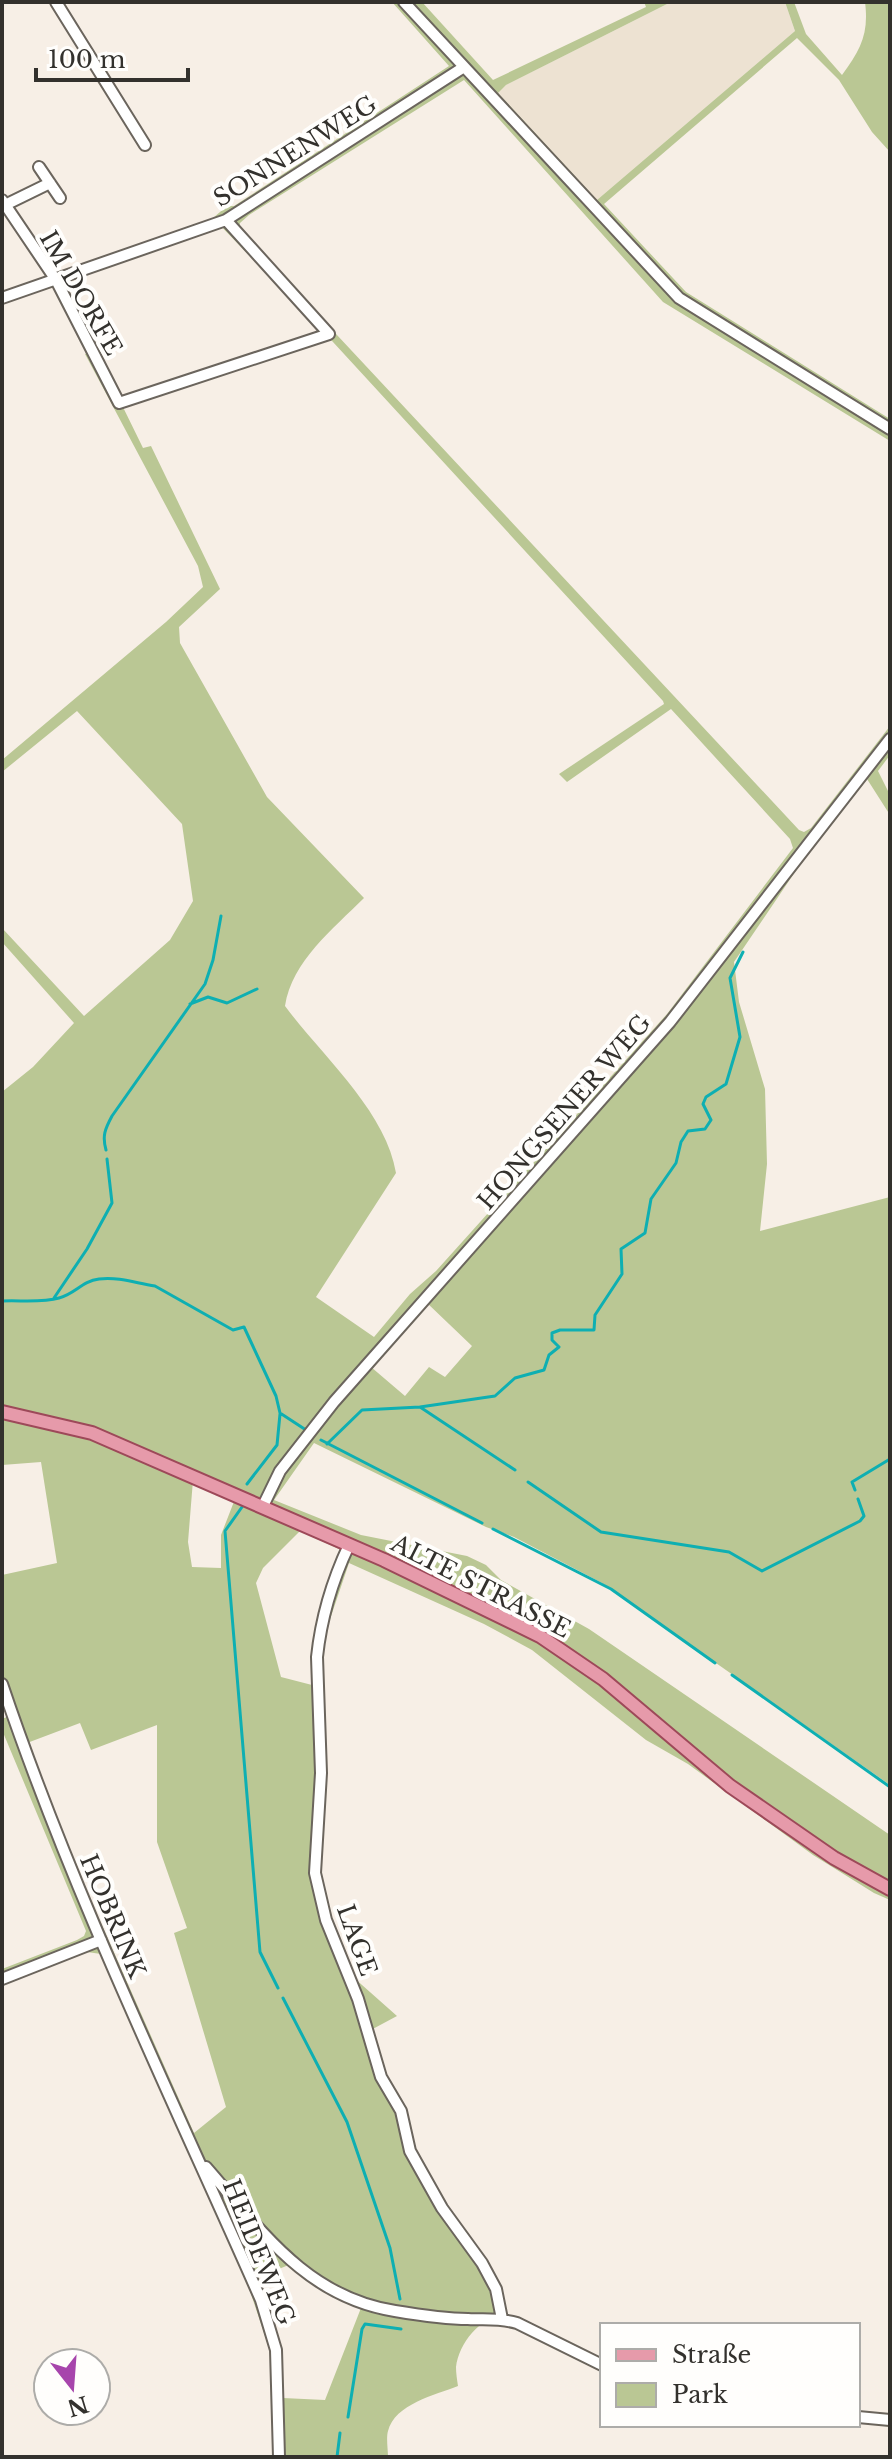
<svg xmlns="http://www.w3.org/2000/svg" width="892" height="2459" viewBox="0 0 892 2459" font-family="'Libre Baskerville',serif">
<rect width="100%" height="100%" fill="#f7efe6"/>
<path fill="#ede2d2" d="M671 2H785L795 31 597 200 497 93 506 85Z"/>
<path fill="#bac794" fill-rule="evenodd" d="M392 2H422L493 80 646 7 644 2H671L506 85 498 93 597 200 795 31 785 2H794L806 34 842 75C861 49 869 34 865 2H890V152L872 132 839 80 797 38 604 204 686 292 890 419V441L663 302 464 80 249 215 240 223 239 230 799 830 804 832 811 828 890 726V755L878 771 890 795V815L867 779 797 869 734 962 739 1002 765 1089 767 1164 760 1231 890 1197V1785L602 1583 514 1537 486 1527 314 1443 274 1500 361 1535 467 1556 486 1565 501 1580 589 1629 890 1835V1900L874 1893 813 1855 688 1764 646 1740 532 1650 484 1624 349 1563 324 1637 322 1659 326 1773 321 1872 332 1920 353 1977 397 2016 369 2031 407 2135 442 2203 471 2237 500 2286 505 2316C481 2315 459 2343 456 2367 456 2373 457 2380 458 2386 435 2395 395 2404 388 2431 386 2438 388 2449 388 2457H273L270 2351 249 2288 101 1954 87 1952 2 1985V1969L77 1940 84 1936 86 1931 2 1730V1719L9 1716 2 1695V1575L57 1563 41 1462 2 1465V1092L33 1067 74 1023 2 942V928L84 1016 170 940 193 901 182 824 77 711 2 772V760L166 622 203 587 198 566 85 354 95 350 143 448 151 446 220 589 179 627 180 643 267 797 364 898C333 929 292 961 285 1006 322 1056 386 1111 396 1173L316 1297 374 1337 410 1294 436 1271 667 1014 793 848 790 839 671 709 567 782 559 774 664 704 663 701 333 342 213 218 227 206H234L449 66ZM426 1302 472 1346 445 1377 429 1367 405 1396 371 1367ZM193 1480 235 1499 221 1535V1568L192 1567 188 1542ZM300 1531 341 1550C321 1591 316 1640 312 1685L281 1677 256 1583 263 1568ZM80 1723 91 1750 157 1725V1842L187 1928 174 1933 226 2107 194 2133 50 1808 27 1743ZM291 2264C310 2283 336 2300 361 2308L325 2400 283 2398C280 2356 274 2318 257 2278Z"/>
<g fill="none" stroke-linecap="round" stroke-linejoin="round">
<path stroke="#0eafb2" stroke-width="3" d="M190 1004 208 997 227 1003 257 989
M106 1150C102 1136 105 1129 112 1116L205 984 213 960 221 916
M54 1298 87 1249 112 1203 107 1159
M2 1301C20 1300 42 1303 59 1298 75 1294 82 1281 99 1279 121 1277 135 1283 155 1286L233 1330 244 1327 276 1396 280 1413 306 1430
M420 1407 495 1396 515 1378 544 1370 549 1355 559 1347 552 1340V1333L560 1330H594L595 1315 622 1274 621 1249 645 1233 651 1199 676 1163 681 1142 688 1131 705 1129 711 1120 703 1104 706 1097 726 1084 740 1037 730 978 743 952
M321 1440 482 1523
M327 1444 362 1410 420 1407 515 1470
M528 1482 601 1532 729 1552 762 1571 860 1521 864 1516 858 1499
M247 1484 277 1445 280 1414
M855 1490 852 1482 890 1459
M242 1507 225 1531 260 1952 278 1988
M493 1529 611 1589 715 1663
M732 1675 890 1787
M283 1998 347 2122 390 2248 400 2299
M348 2417 362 2329 365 2324 401 2329
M337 2457 340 2433"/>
<g stroke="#6b655d" stroke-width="14">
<path id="minor" d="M56 2 145 145
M404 2 679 298 890 429
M39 167 60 198
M2 200 56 280 119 403 329 334 226 220
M5 205 50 183
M2 298 226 220 464 67
M263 1506 280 1471 334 1402 670 1022 890 739
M349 1545C333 1579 321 1619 317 1657L321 1773 315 1873 326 1920 358 1999 381 2077 401 2111 410 2151 442 2208 482 2263 496 2289 502 2319
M2 1684C73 1895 171 2096 261 2300L276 2350 279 2457
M2 1979 101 1940
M206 2167C261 2230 306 2297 395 2311 419 2315 444 2319 468 2319 485 2320 500 2318 517 2323L602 2365
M858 2417 890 2420"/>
</g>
<g stroke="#9d4959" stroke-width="16">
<path id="major" d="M2 1412 92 1433 384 1560 540 1636 603 1679 730 1786 834 1858 890 1889"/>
</g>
<use href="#minor" stroke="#fff" stroke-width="10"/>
<use href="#major" stroke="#e69aaa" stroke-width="12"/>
</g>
<g text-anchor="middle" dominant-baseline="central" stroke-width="8" stroke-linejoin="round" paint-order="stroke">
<g font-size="24" fill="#33312d" stroke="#fffefc">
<text transform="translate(295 151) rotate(-32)">SONNENWEG</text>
<text transform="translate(81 293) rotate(60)">IM DORFE</text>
<text transform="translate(564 1112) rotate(-49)">HONGSENER WEG</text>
<text transform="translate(481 1586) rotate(27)">ALTE STRASSE</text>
<text transform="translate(113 1916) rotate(67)">HOBRINK</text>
<text transform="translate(357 1940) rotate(70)">LAGE</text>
<text transform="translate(259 2252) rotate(68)">HEIDEWEG</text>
</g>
</g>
<rect width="892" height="2459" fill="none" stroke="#33312d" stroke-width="8"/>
<rect x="600" y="2323" width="260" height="104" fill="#fffefc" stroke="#adaca9" stroke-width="2"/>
<rect x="616" y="2349" width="40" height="12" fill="#e69aaa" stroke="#adaca9" stroke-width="2"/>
<text x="672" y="2363" font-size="24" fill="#33312d">Straße</text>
<rect x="616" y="2383" width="40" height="24" fill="#bac794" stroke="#adaca9" stroke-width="2"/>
<text x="672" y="2403" font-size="24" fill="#33312d">Park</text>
<g transform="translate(72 2387) rotate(163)"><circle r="38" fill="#fffefc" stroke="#adaca9" stroke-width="2"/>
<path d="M0-6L14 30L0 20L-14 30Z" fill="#a745ac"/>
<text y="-12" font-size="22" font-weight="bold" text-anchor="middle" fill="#33312d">N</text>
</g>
<path d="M36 68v12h152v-12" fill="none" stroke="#33312d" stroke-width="4"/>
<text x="48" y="68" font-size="24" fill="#33312d" stroke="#fffefc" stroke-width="6" paint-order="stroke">100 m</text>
</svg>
